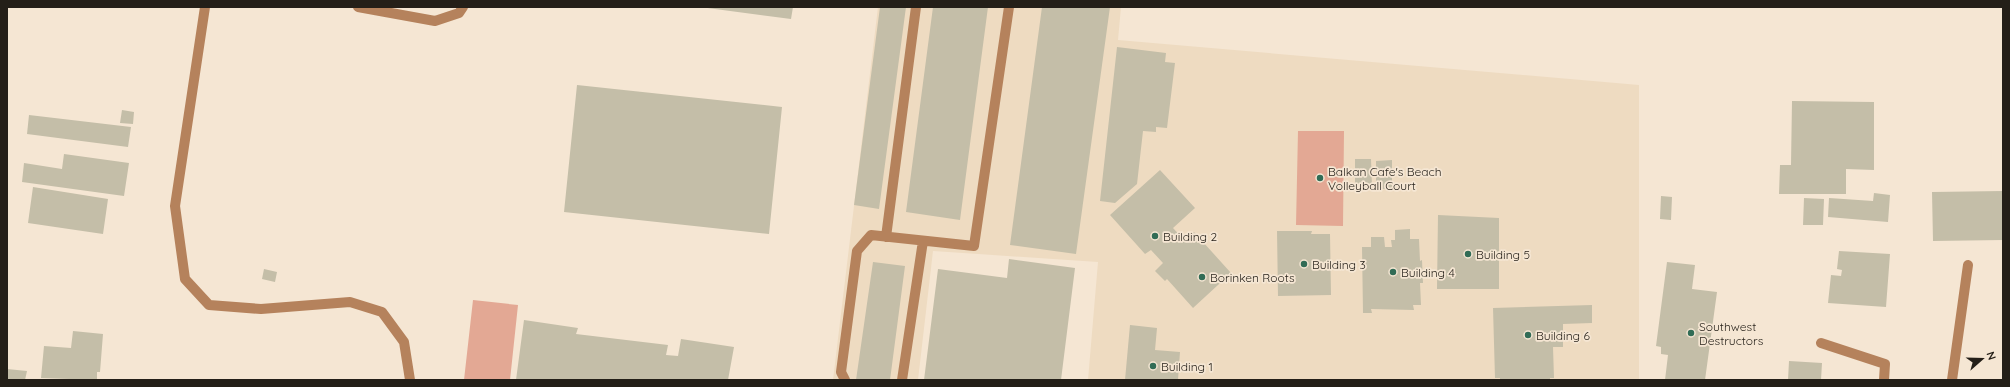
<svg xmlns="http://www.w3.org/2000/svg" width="2010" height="387" viewBox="0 0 2010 387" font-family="Quicksand,sans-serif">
<rect width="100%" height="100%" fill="#f5e6d3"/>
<path fill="#eedbc1" d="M878 7H1121L1118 40 1639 85V380H1088L1098 262 933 251 918 380H833Z"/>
<path fill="#e3a894" d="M1298 131H1344L1343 226 1296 225Z
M473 300 518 305 510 380H464Z"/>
<path fill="#c4bea8" d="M700 7H793L791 19Z
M880 7H906L879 209 854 205Z
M933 7H988L960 220 906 212Z
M1042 7H1110L1076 254 1010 245Z
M1117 47 1166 53 1165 62 1175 63 1167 128 1156 127V132L1143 131 1137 184 1115 203 1100 201Z
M577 85 782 107 769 234 564 212Z
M1792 101 1874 102V170L1846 169V194H1779L1780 165H1791Z
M122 110 134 112 133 124 120 123Z
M29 115 131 127 128 147 27 134Z
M64 154 129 163 124 196 22 182 24 163 62 169Z
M1355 159H1371L1372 187H1355Z
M1392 160V189H1376V161Z
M1160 170 1195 208 1173 228 1185 241 1194 232 1231 273 1193 308 1167 279 1165 281 1155 271 1163 263 1151 250 1145 254 1110 215Z
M33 187 108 199 103 234 28 223Z
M2003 191V240L1933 241 1932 192Z
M1874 193 1890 195 1888 222 1828 217 1829 198 1873 201Z
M1661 196 1672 197 1671 220 1660 219Z
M1804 198 1824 199 1823 225H1803Z
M1438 215 1499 218V289H1437Z
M1410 229V239H1419L1420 261 1422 260 1423 283H1420L1421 305H1413L1414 310 1371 309 1372 313H1363L1362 247H1371V237H1384L1385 247H1392L1391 240H1395V230Z
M1277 231H1312L1311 234H1330L1331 295 1278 296Z
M1839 251 1890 254 1886 307 1828 303 1831 275 1841 276 1842 270 1837 269Z
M1009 259 1075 268 1061 380H924L938 269 1007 278Z
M873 262 905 266 890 380H856Z
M1667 262 1695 265 1692 289 1717 292 1705 380H1665L1668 355 1661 354V347L1656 346Z
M264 269 277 272 275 282 262 279Z
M1592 305V323L1563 324V347H1553L1554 378H1550V380H1500V378H1495L1493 308Z
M524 320 578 328 576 334 668 345 666 355 678 356 681 339 734 347 728 380H516Z
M1130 325 1157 328 1155 350 1180 352 1178 380H1125Z
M73 331 103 334 100 372H97V380L41 378 44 346 71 348Z
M1789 361 1822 363 1821 380H1788Z
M7 369 27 371 25 380H7Z"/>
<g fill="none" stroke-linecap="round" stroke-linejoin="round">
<path stroke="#b5825c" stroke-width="10" d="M205 7 175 206 185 279 209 305 261 309 350 302 382 312 404 342 410 380
M358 7 435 21 459 13 463 7
M886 237 916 7
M1821 343 1885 364 1884 380
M845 380 841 372 857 251 871 235 974 246 1009 7
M902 380 923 241
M1952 380 1968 265"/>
</g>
<g fill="#316c56" stroke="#f5e6d3" stroke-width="1.5">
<circle cx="1320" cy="178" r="4"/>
<circle cx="1155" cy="236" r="4"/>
<circle cx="1468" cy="254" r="4"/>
<circle cx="1304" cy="264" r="4"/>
<circle cx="1393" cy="272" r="4"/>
<circle cx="1202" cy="277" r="4"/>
<circle cx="1691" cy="333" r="4"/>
<circle cx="1528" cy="335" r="4"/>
<circle cx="1153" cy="366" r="4"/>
</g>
<g text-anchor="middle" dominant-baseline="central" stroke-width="3.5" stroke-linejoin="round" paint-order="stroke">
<g font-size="12" fill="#241f18" stroke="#f5e6d3" text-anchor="start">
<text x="1328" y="171">Balkan Cafe's Beach<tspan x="1328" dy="14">Volleyball Court</tspan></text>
<text x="1163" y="236">Building 2</text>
<text x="1476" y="254">Building 5</text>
<text x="1312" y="264">Building 3</text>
<text x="1401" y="272">Building 4</text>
<text x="1210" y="277">Borinken Roots</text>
<text x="1699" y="326">Southwest<tspan x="1699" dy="14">Destructors</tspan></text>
<text x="1536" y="335">Building 6</text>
<text x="1161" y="366">Building 1</text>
</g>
</g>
<rect width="2010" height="387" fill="none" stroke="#241f18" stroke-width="16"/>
<g transform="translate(1982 359) rotate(70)" stroke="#f5e6d3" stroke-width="3" paint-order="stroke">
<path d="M0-3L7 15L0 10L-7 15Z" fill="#241f18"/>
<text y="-6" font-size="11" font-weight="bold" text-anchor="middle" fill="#241f18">N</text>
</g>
</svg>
